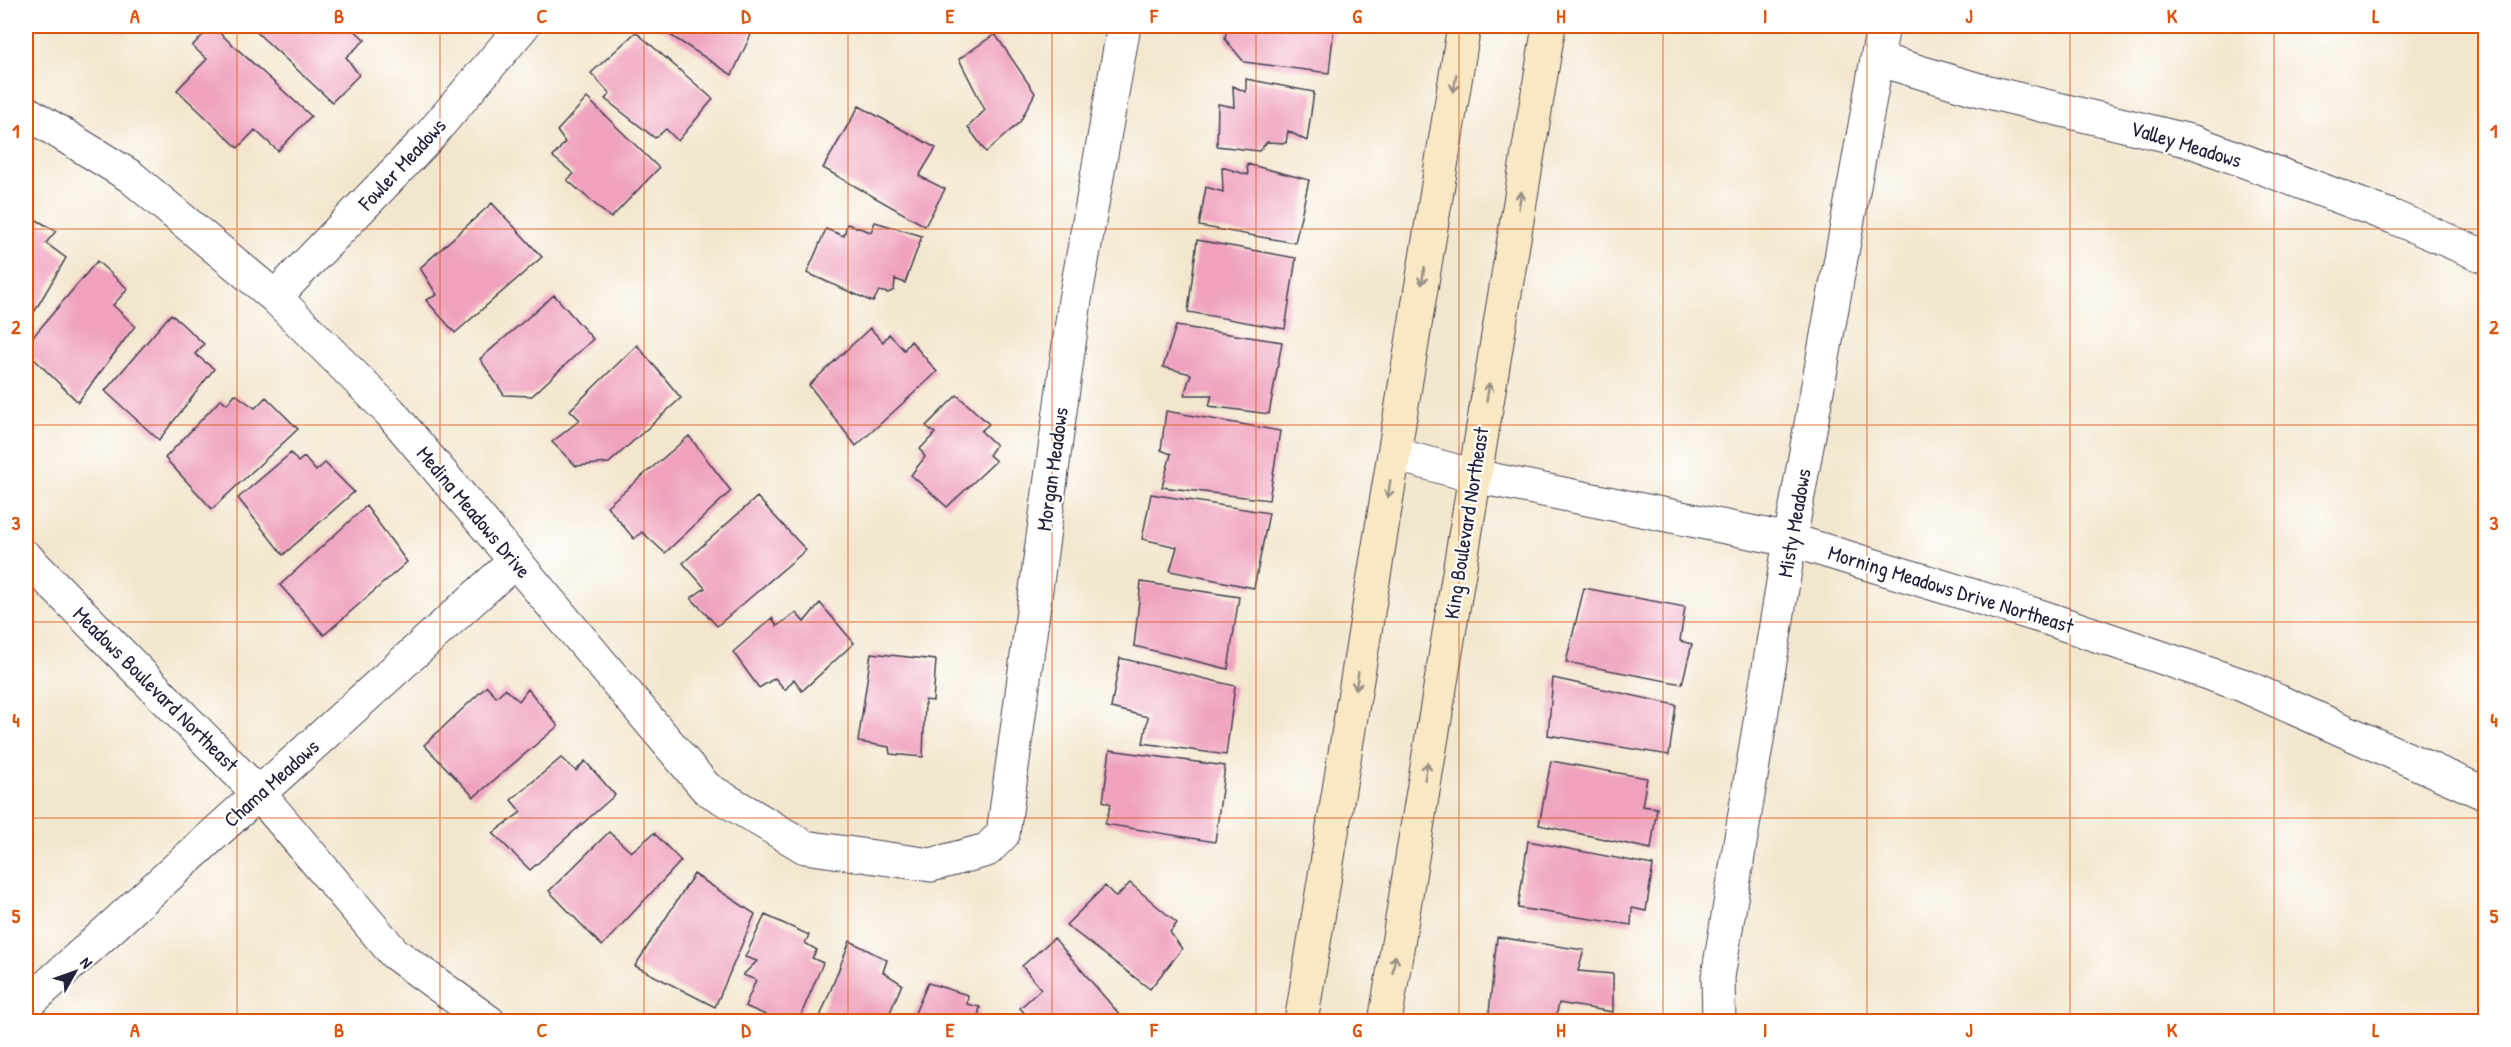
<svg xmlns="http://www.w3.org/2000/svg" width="2511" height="1047" viewBox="0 0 2511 1047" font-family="'Patrick Hand',sans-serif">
<rect width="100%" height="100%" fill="#fff"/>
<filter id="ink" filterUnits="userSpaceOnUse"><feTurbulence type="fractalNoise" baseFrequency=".0167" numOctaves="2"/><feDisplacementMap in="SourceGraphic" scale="12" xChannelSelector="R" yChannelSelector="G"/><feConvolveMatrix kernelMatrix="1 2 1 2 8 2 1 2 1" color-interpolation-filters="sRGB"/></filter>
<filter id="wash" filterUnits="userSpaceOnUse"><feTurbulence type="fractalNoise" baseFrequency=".008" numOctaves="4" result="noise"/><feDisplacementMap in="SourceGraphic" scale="24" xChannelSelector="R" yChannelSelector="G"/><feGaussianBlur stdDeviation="1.35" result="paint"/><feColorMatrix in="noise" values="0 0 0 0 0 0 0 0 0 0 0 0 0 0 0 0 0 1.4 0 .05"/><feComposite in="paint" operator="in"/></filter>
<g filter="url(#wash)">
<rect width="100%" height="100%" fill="#f3e6ce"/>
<g id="blocks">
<path fill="#efa1be" d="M107 26H128L125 33Z
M212 26 311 116 278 151 255 130 238 148 177 90 207 59 192 46Z
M250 26H350L365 40 346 57 359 75 332 102Z
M656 26H755L732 75Z
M1227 26H1334L1329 73 1244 62 1225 39Z
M636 32 713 99 678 141 666 129 655 138 605 99 610 94 591 73Z
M995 34 1035 93 1020 122 986 152 968 127 985 110 959 59Z
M1246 79 1314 92 1307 141 1288 131 1286 143 1267 142 1259 151 1217 146 1218 104 1234 107 1233 86 1246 92Z
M587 98 659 168 611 218 567 180 574 174 553 157 565 142 557 131Z
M859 106 936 148 919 176 945 189 925 226 823 168Z
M1247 164 1309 180 1295 243 1199 226 1206 187 1223 192 1222 167 1248 175Z
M492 203 542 257 455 333 426 300 437 295 420 268Z
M26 214 56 231 46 243 66 258 26 326Z
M875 222 922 236 905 283 895 279 894 290 888 293 879 291 873 302 807 273 826 229 844 236 847 224 871 232Z
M1197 240 1296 258 1285 329 1188 312Z
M97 261 128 289 113 305 135 326 78 402 26 351V345Z
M554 295 593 339 532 396 504 395 480 359Z
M171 314 204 344 195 354 214 369 159 440 105 391Z
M1176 326 1282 342 1269 414 1209 406 1212 395H1184L1191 374 1163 367Z
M870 328 883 342 889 334 904 350 911 341 937 372 856 446 809 385Z
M637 345 681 398 609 463 576 466 552 442 580 420 570 410Z
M235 394 255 408 266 397 298 429 212 509 165 458 221 399 227 404Z
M957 395 989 424 981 431 996 445 989 455 996 461 947 507 911 475 925 457 920 449 935 433 926 426Z
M1166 411 1280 431 1269 500 1162 487 1171 454 1161 450Z
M689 436 731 491 665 553 642 532 634 539 607 506Z
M291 453 298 462 304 457 316 471 325 463 354 492 283 555 238 498Z
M1151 494 1269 513 1254 588 1170 571 1177 547 1142 539Z
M757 497 806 550 717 626 691 598 705 588 683 563Z
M366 506 407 562 324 635 280 585Z
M1141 582 1239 597 1228 669 1134 646Z
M1584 588 1685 607 1680 641 1692 644 1682 684 1566 662Z
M820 603 854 643 802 691 794 679 785 690 775 678 759 688 733 652 772 618 777 626 796 613 804 622Z
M871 653 936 660 933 701 925 700 923 757 890 754 889 747 858 742Z
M1120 658 1235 686 1226 755 1143 743 1148 717 1111 708Z
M1553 678 1676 705 1669 755 1548 735Z
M487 686 496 697 505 689 519 701 528 689 558 726 474 797 424 745Z
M1110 750 1225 766 1215 842 1105 824 1111 804 1103 801Z
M561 758 576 771 585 761 615 795 530 870 493 833 521 812 511 800Z
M1551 761 1647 778 1642 806 1657 808 1651 849 1539 825Z
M609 832 631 852 654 833 681 861 602 946 549 891Z
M1528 841 1653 865 1646 911 1632 908 1631 925 1518 908Z
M694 874 755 914 715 1007 635 966Z
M1130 883 1177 923 1170 932 1182 949 1150 989 1066 925 1105 886 1116 897Z
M765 915 809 935 805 943 817 950 812 958 823 963 798 1022H782L745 1006 756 980 743 975 757 961 745 957Z
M1497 937 1584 950 1578 971 1613 974V1012L1559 1003 1555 1022H1488Z
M1054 938 1126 1022H1033L1020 1008 1041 989 1022 966Z
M850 941 887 960 883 972 902 984 886 1022H818Z
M928 983 968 995 967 1004 980 1007 977 1022H911Z"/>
</g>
</g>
<g filter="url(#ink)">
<use href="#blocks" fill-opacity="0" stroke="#413f51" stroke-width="1.5"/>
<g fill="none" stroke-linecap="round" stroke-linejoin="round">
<g stroke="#413f51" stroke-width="35">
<path id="street" d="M1877 59 1976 89 2194 142 2393 217 2486 257
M26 112 130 176 275 297 390 412 706 788 805 847 931 865 987 850 1003 834 1075 300 1124 26
M275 297 427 139 523 26
M1394 454 1474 476 1790 540 2046 618 2242 685 2486 794
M26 557 259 794 394 953 489 1022
M26 1005 515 561
M1719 1022 1718 977 1790 540 1883 26"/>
</g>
<g stroke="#413f51" stroke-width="35">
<path id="secondary" d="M1301 1022 1464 26
M1385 1022 1549 26"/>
</g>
<use href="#street" stroke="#fff" stroke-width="33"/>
<use href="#secondary" stroke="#f8e8c3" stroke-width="33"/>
</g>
<defs><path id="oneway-shaft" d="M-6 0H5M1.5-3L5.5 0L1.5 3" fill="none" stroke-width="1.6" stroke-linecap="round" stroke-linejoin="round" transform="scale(1.5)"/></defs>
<g stroke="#988f86">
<use href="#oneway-shaft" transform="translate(1455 83) rotate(99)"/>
<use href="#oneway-shaft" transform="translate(1520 200) rotate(-81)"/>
<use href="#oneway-shaft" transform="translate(1423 276) rotate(99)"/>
<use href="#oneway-shaft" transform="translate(1488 392) rotate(-81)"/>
<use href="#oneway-shaft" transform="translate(1389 489) rotate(99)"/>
<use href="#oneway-shaft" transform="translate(1357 681) rotate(99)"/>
<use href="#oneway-shaft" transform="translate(1426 771) rotate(-81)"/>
<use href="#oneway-shaft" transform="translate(1394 964) rotate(-81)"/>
</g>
</g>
<path fill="none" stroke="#de560e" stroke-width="1.5" stroke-opacity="0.55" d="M237 26V1022M440 26V1022M644 26V1022M848 26V1022M1052 26V1022M1256 26V1022M1459 26V1022M1663 26V1022M1867 26V1022M2070 26V1022M2274 26V1022M26 229H2486M26 425H2486M26 622H2486M26 818H2486"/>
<g text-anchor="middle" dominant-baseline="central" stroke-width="4.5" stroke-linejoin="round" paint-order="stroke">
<g font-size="21" fill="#22223b" stroke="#fff">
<text transform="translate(2186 144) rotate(17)">Valley Meadows</text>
<text transform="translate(402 164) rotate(-47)">Fowler Meadows</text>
<text transform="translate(1052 469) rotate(-82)">Morgan Meadows</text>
<text transform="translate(474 512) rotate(50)">Medina Meadows Drive</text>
<text transform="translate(1466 523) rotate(-81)">King Boulevard Northeast</text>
<text transform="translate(1794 523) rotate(-80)">Misty Meadows</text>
<text transform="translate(1951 589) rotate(17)">Morning Meadows Drive Northeast</text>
<text transform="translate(156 689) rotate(45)">Meadows Boulevard Northeast</text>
<text transform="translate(271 783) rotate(-42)">Chama Meadows</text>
</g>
</g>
<rect width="2511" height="1047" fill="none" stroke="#fff" stroke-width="66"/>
<g transform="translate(75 972) rotate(50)" stroke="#ffffff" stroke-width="4.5" paint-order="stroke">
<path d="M0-4.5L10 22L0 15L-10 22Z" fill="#22223b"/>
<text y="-9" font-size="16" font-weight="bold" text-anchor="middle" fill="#22223b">N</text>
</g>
<rect x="33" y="33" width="2445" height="981" fill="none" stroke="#de560e" stroke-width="2"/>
<g font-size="20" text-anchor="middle" font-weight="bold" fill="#de560e">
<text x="135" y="23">A</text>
<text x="339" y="23">B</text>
<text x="542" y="23">C</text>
<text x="746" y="23">D</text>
<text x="950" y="23">E</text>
<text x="1154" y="23">F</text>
<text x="1357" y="23">G</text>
<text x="1561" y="23">H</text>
<text x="1765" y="23">I</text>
<text x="1969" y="23">J</text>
<text x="2172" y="23">K</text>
<text x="2376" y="23">L</text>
<text x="16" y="138">1</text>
<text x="2494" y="138">1</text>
<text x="16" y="334">2</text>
<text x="2494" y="334">2</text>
<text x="16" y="530">3</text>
<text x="2494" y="530">3</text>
<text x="16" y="727">4</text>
<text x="2494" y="727">4</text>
<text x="16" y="923">5</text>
<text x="2494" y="923">5</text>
<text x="135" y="1037">A</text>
<text x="339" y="1037">B</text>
<text x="542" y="1037">C</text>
<text x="746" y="1037">D</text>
<text x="950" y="1037">E</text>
<text x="1154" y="1037">F</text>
<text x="1357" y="1037">G</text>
<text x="1561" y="1037">H</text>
<text x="1765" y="1037">I</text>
<text x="1969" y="1037">J</text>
<text x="2172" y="1037">K</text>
<text x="2376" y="1037">L</text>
</g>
</svg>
